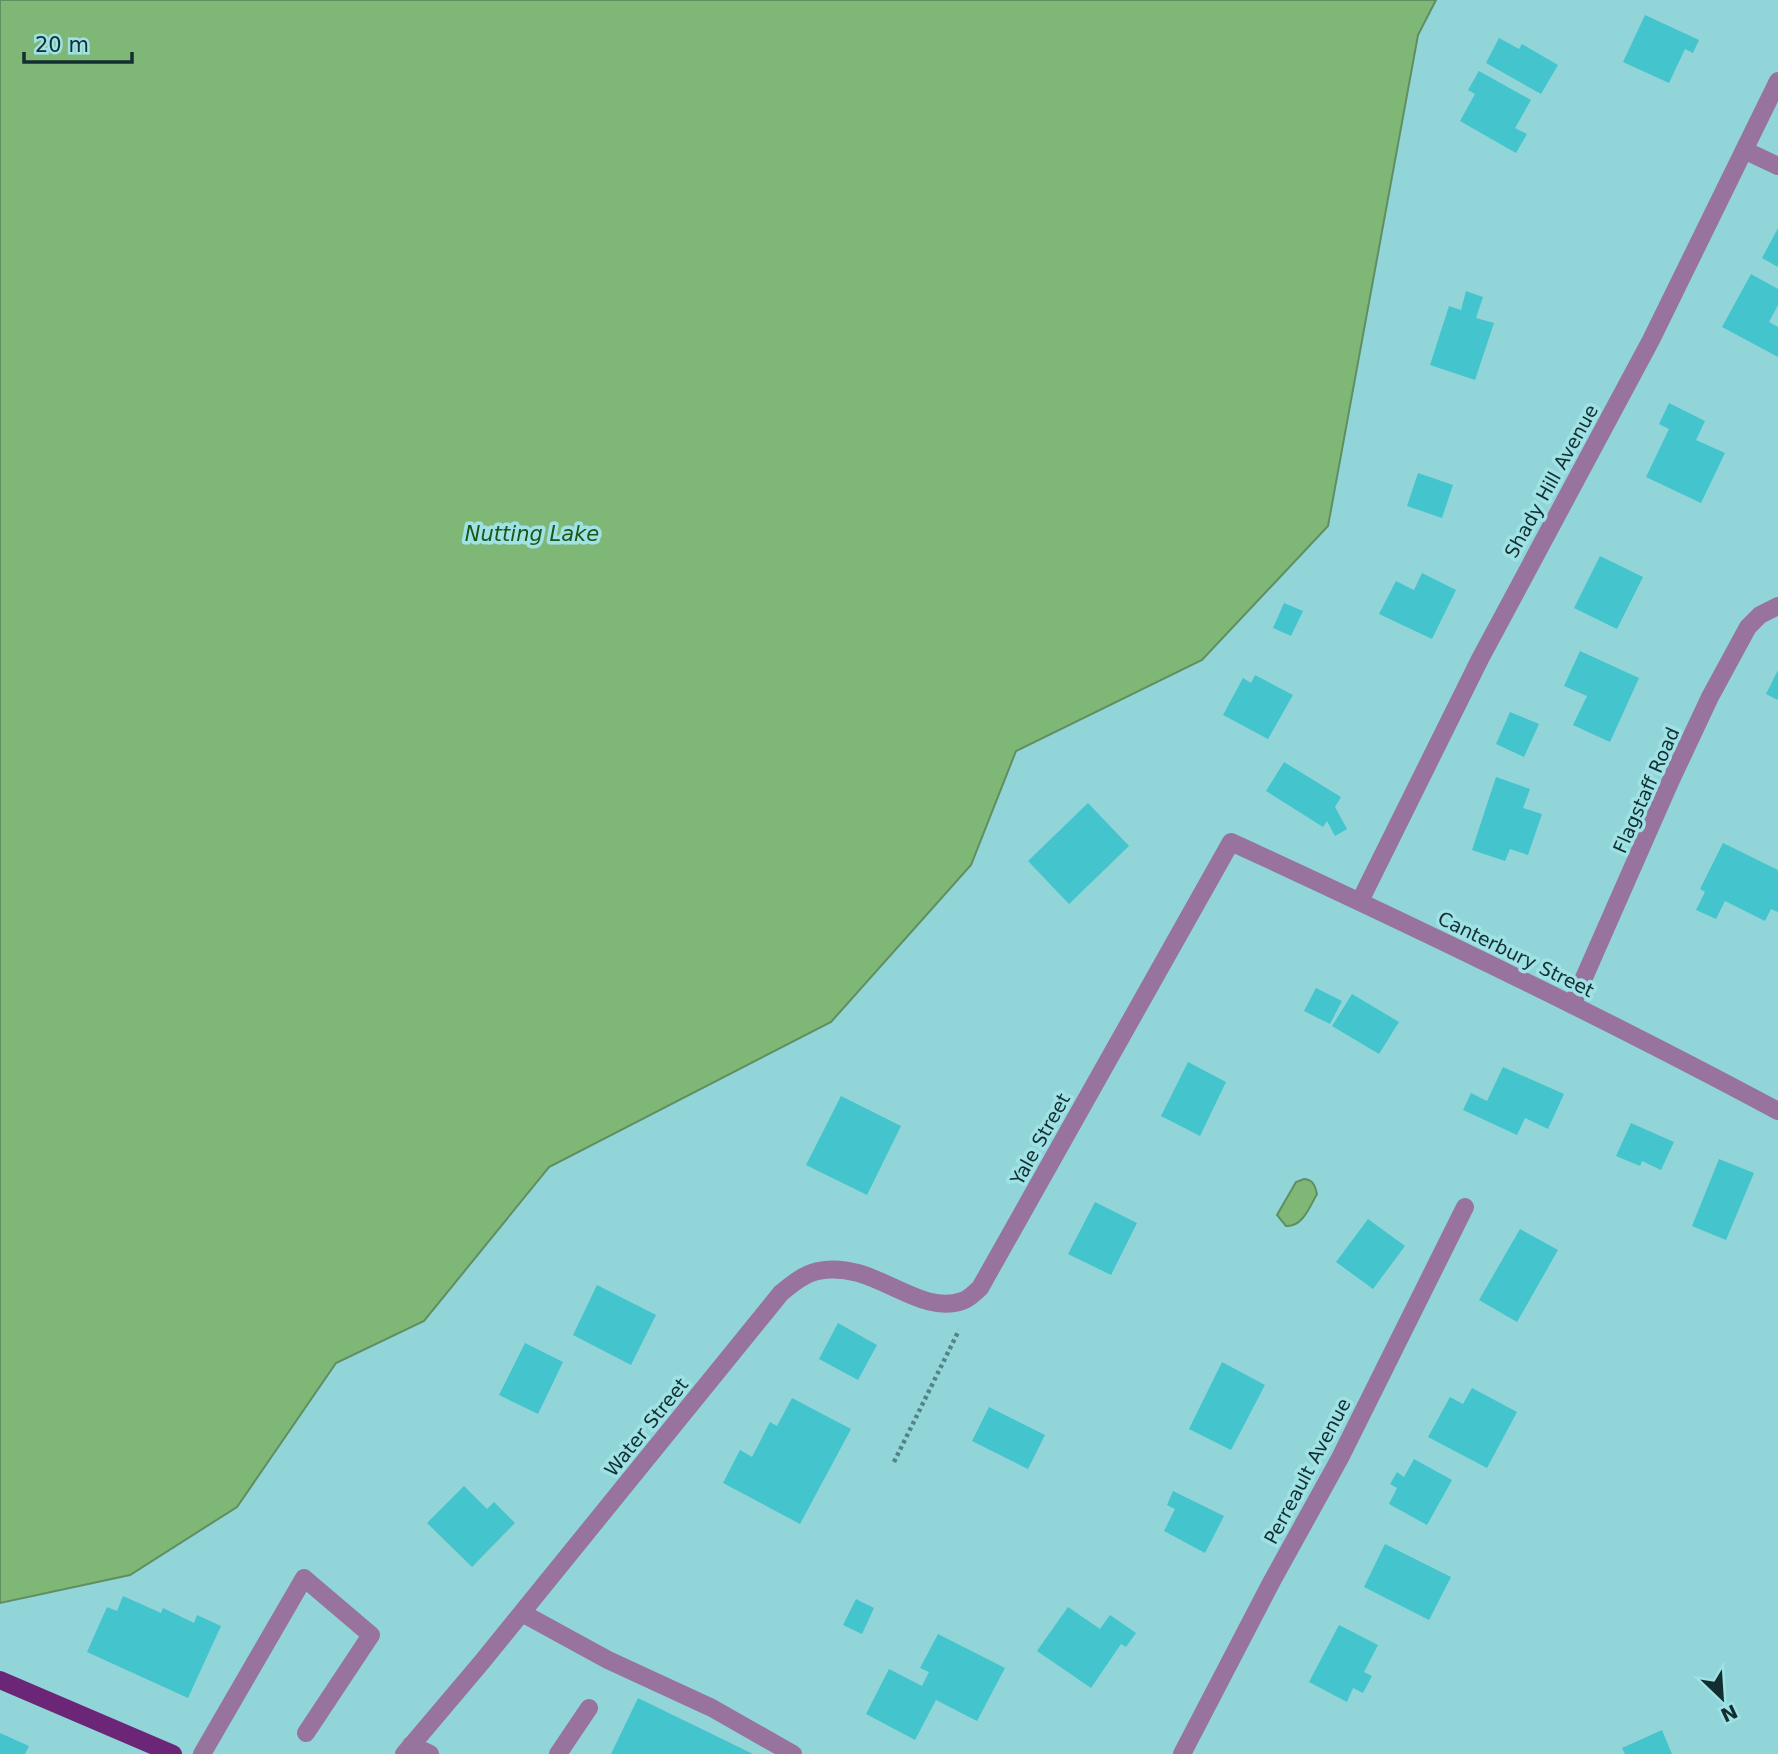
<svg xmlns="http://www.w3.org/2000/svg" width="1778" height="1754" viewBox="0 0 1778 1754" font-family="'DejaVu Sans',sans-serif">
<rect width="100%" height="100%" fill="#92d5d9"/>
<path fill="#7fb876" stroke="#5f8f61" stroke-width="2" d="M0 0H1436L1418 35 1328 526 1202 660 1016 751 971 865 831 1022 549 1167 424 1321 336 1363 237 1507 130 1575 0 1603Z
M1304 1179C1313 1180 1315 1185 1317 1194 1310 1206 1303 1227 1286 1226L1277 1215 1296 1182Z"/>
<path fill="#44c4cc" d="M1645 15 1699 40 1693 53 1685 49 1669 83 1623 62Z
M1499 38 1519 49 1522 44 1558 65 1541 94 1486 63Z
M1479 71 1531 100 1515 128 1527 134 1516 153 1460 121 1475 94 1468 90Z
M1778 228V267L1762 258Z
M1751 274 1778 289V305L1769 322 1778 327V357L1722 327Z
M1466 291 1483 297 1476 318 1494 323 1475 380 1430 365 1449 306 1461 310Z
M1669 403 1705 421 1696 440 1725 453 1701 503 1646 477 1669 429 1659 424Z
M1418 473 1453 485 1442 518 1407 506Z
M1600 556 1643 577 1617 629 1574 608Z
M1422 573 1456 590 1432 639 1379 614 1396 581 1414 590Z
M1284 603 1303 611 1291 636 1273 628Z
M1580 651 1639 678 1610 742 1573 725 1587 696 1564 686Z
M1778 670V700L1766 694Z
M1255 675 1293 695 1268 739 1223 715 1243 678 1251 683Z
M1510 712 1539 724 1524 757 1496 744Z
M1284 762 1341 797 1335 807 1347 829 1335 836 1327 821 1323 827 1266 791Z
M1496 777 1530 789 1523 808 1542 814 1528 855 1510 849 1505 861 1472 850Z
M1088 803 1129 846 1069 904 1028 861Z
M1723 843 1778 870V912L1771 909 1765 921 1725 901 1716 919 1696 910 1705 892 1700 889Z
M1316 988 1342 1001 1330 1024 1304 1011Z
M1352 994 1399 1022 1379 1054 1332 1026Z
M1188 1062 1226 1082 1200 1136 1161 1116Z
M1503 1067 1564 1094 1548 1129 1525 1118 1517 1135 1463 1110 1471 1093 1487 1101Z
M841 1096 901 1126 867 1195 806 1165Z
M1631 1123 1674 1142 1661 1170 1642 1161 1640 1166 1616 1156Z
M1719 1159 1754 1173 1726 1240 1692 1226Z
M1095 1202 1137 1223 1111 1275 1068 1254Z
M1368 1219 1405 1246 1373 1289 1336 1262Z
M1520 1229 1558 1250 1517 1322 1479 1300Z
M597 1285 656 1315 631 1365 573 1335Z
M838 1323 877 1345 858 1380 819 1359Z
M525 1343 563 1362 538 1414 499 1395Z
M1222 1362 1265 1385 1231 1450 1189 1429Z
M1472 1388 1517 1412 1487 1468 1428 1437 1450 1397 1463 1404Z
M792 1398 851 1429 800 1524 723 1483 740 1450 752 1457 770 1422 777 1426Z
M989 1407 1045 1435 1028 1469 972 1441Z
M1414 1459 1452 1480 1427 1525 1389 1504 1397 1488 1390 1484 1397 1472 1404 1477Z
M464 1486 487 1509 494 1502 515 1523 472 1567 427 1523Z
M1173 1491 1224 1516 1205 1553 1164 1531 1175 1509 1167 1505Z
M1385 1544 1451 1577 1429 1620 1364 1587Z
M123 1596 161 1613 163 1608 194 1623 197 1615 221 1626 188 1698 87 1652 107 1607 117 1611Z
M856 1599 874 1608 862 1634 843 1625Z
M1068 1607 1100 1629 1110 1615 1136 1633 1126 1647 1121 1644 1091 1688 1037 1651Z
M1339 1625 1378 1645 1364 1672 1372 1676 1363 1693 1353 1688 1347 1702 1309 1682Z
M938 1634 1005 1668 977 1721 936 1700 915 1740 866 1714 889 1669 922 1686 929 1672 920 1668Z
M638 1698 753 1754H611Z
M1662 1730 1672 1754H1625L1622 1748Z
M0 1733 29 1746 25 1754H0Z"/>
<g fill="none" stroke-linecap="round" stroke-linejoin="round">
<path stroke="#538386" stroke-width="4.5" stroke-dasharray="3.5 3.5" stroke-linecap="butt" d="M894 1462 959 1330"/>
<path stroke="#97739e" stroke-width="18" d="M1744 150 1778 166
M1360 901 1480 659 1651 340 1778 81
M1572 1005 1671 780 1710 697 1748 627 1760 615 1778 606
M522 1613 608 1660 712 1708 793 1754
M411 1745 430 1754
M202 1754 304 1578 371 1635 306 1733
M404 1754 481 1663 781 1293C792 1284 804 1274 818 1271 873 1259 917 1317 962 1301 969 1299 974 1293 980 1288L1231 842C1416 927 1599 1015 1778 1111
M558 1754 589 1708
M1182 1754 1272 1581 1340 1458 1465 1207"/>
<path stroke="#6b2677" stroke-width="18" d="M0 1680 173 1754"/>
</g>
<g text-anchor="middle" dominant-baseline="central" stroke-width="7" stroke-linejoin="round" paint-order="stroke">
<g font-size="19" fill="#132e30" stroke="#9fe2e6">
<text transform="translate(1551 481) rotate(-61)">Shady Hill Avenue</text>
<text transform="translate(1646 790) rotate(-66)">Flagstaff Road</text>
<text transform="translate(1516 954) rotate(26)">Canterbury Street</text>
<text transform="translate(1040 1139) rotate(-61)">Yale Street</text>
<text transform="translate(646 1427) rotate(-51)">Water Street</text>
<text transform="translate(1307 1471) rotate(-62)">Perreault Avenue</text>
</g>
<g font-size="21" font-style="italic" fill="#1e5514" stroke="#9fe2e6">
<text x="532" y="534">Nutting Lake</text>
</g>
</g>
<g transform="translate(1722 1698) rotate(155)" stroke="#9fe2e6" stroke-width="5" paint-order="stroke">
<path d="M0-5L12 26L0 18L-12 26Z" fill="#132e30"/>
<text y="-10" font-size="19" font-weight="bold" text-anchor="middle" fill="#132e30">N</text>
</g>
<path d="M24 52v10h108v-10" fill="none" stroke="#132e30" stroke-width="3.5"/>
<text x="35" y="52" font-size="21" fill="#132e30" stroke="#9fe2e6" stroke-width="5" paint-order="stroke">20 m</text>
</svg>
